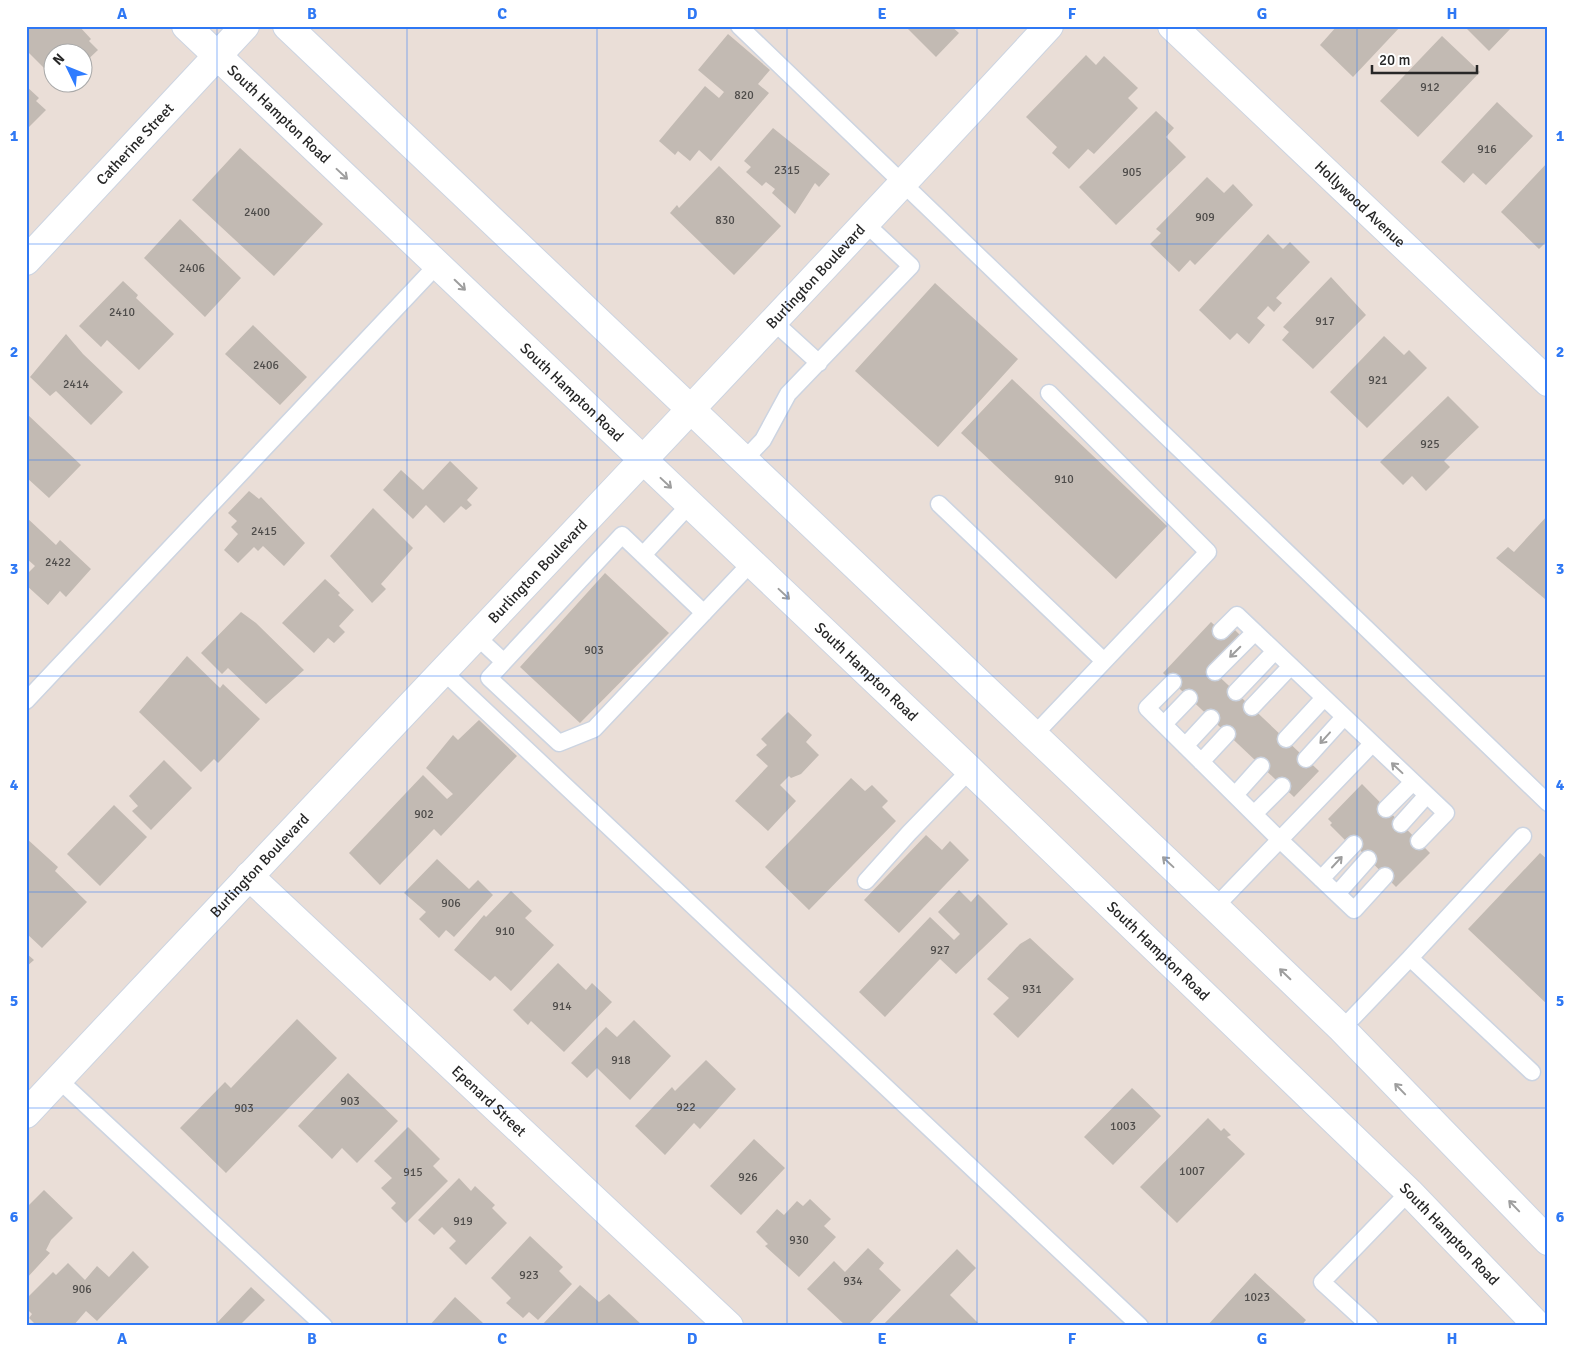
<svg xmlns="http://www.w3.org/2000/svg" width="1574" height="1352" viewBox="0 0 1574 1352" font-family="Signika,sans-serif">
<rect width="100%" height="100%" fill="#eaded7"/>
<path fill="#c2bab3" d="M26 26H79L91 39 89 41 98 50 82 65V52H52V76L26 50Z
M905 26H951L959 33 936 57Z
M1337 26H1401L1353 77 1320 45Z
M1464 26H1513L1489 51Z
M728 34 770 70 758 84 769 93 711 161 699 150 690 161 678 151 675 155 659 141 705 86 719 98 724 92 698 70Z
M1442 36 1480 72 1418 137 1380 101Z
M1086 55 1096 65 1104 56 1138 88 1128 98 1138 108 1094 154 1088 149 1069 169 1052 153 1057 147 1026 117Z
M26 86 39 98 36 101 46 110 26 130Z
M1497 102 1533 136 1486 185 1473 173 1464 183 1441 162Z
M1156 111 1174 128 1166 137 1186 157 1116 225 1079 187Z
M773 128 830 174 819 187 815 183 795 214 772 193 775 189 766 182 762 186 746 172 751 167 744 161Z
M240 148 323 224 274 276 192 200Z
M1548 162V240L1539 249 1501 212Z
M719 166 781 226 734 275 670 213 677 205 679 208Z
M1207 177 1224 193 1233 184 1253 205 1195 265 1190 260 1179 272 1150 244 1161 233 1156 229Z
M180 219 241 278 205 317 144 258Z
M1268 234 1283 249 1290 242 1310 262 1276 298 1282 303 1274 312 1268 306 1257 318 1265 325 1249 344 1237 333 1230 340 1199 310Z
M1331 277 1366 315 1313 369 1282 340 1289 332 1283 327Z
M123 281 138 295 136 298 174 334 139 370 107 340 101 347 79 326Z
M935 283 1018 359 938 447 855 371Z
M253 325 307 377 280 405 225 354Z
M66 334 83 354 123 392 91 425 56 391 50 396 30 377Z
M1384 336 1404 355 1409 350 1427 368 1367 428 1330 392Z
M1012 379 1167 526 1116 579 961 433Z
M1448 396 1479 427 1444 461 1450 467 1426 491 1412 476 1403 485 1380 462Z
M26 409 29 412 27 414 81 465 49 498 26 477Z
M450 461 478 488 467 500 472 505 466 510 461 506 444 523 426 505 413 519 383 490 401 470 423 490Z
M249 491 259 499 261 497 305 543 284 566 263 546 258 551 254 547 238 563 224 550 238 534 231 527 237 521 228 513Z
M373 508 413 548 381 584 386 589 372 603 330 556Z
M1548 515V596L1545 599 1496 558 1508 547 1514 552Z
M26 517 56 545 60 540 91 569 66 597 60 591 48 605 26 585V575L35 566 26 558Z
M605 573 669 633 580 723 520 667Z
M325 579 340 593 338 595 354 610 339 626 345 632 334 643 328 638 314 653 282 623Z
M241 612 256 623 304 670 266 704 228 668 222 674 201 653Z
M1211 622 1223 633 1230 625 1240 635 1209 667 1319 771 1294 797 1163 673Z
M187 656 220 688 223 684 260 719 218 763 214 759 201 772 139 712Z
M788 712 812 735 806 742 819 755 801 774 791 778 789 776 780 785 796 801 768 831 735 801 768 766 756 755 767 745 761 739Z
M479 720 517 756 441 836 434 829 380 885 349 853 423 775 447 799 453 794 426 768 453 735 458 740Z
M164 760 192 788 151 830 132 811 138 806 129 796Z
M851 778 865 791 872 785 888 801 882 807 896 821 809 910 765 867Z
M1362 784 1430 853 1396 887 1354 844 1347 838 1345 840 1330 825 1332 823 1328 819Z
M114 805 147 837 100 886 67 854Z
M926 835 942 850 950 841 969 860 899 933 864 900Z
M26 838 58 867 55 871 87 902 42 948 26 933Z
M1540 853 1548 860V1005L1468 929Z
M437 859 469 889 478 880 493 895 454 937 446 930 439 938 419 919 426 912 404 893Z
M959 890 971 902 978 894 1008 924 956 974 940 959 885 1017 859 992 930 917 954 940 960 934 938 912Z
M511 891 532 911 525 918 554 945 511 991 495 976 490 981 454 950 484 915 486 917Z
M1030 938 1074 979 1018 1038 993 1014 1009 998 987 979 1020 944Z
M26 953 34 960 26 967Z
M558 963 586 990 592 983 612 1002 564 1052 531 1021 528 1025 513 1010Z
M297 1019 337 1058 226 1173 180 1128 225 1082 231 1088Z
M634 1020 671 1056 630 1100 597 1068 587 1078 571 1063 606 1027 617 1037Z
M706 1060 736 1089 700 1129 694 1123 665 1155 635 1126 672 1087 675 1091Z
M348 1073 398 1121 357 1163 342 1148 332 1159 298 1126Z
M1132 1088 1161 1116 1113 1165 1084 1137Z
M1208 1118 1221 1131 1224 1128 1231 1135 1227 1137 1245 1154 1177 1223 1140 1187Z
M408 1127 440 1159 433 1166 448 1181 406 1223 391 1208 396 1203 381 1188 392 1178 374 1161Z
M754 1139 785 1168 741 1215 710 1186Z
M459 1178 471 1191 475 1186 495 1205 492 1208 507 1223 466 1265 449 1248 456 1241 442 1227 434 1235 418 1220Z
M44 1190 73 1218 51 1240 46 1250 50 1253 26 1279V1208Z
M810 1199 831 1219 824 1226 836 1237 799 1277 765 1246 768 1244 756 1232 777 1209 784 1215 797 1201 803 1206Z
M530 1236 563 1267 559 1271 572 1284 538 1320 529 1312 523 1318 506 1303 511 1298 491 1278Z
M868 1248 884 1263 879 1269 901 1290 867 1326H846L807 1289 834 1261 845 1272Z
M957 1249 976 1268 950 1295 981 1326H882Z
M133 1251 149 1267 97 1321 86 1311 73 1326H37L29 1318 32 1314 26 1308V1299L53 1272 56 1275 68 1263 85 1280 97 1266 109 1277Z
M1255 1273 1306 1320 1301 1326H1207Z
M580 1285 599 1302 609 1294 643 1326H541Z
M251 1287 265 1300 239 1326H214Z
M455 1297 483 1323 481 1326H429Z"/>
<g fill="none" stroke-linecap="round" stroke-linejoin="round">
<g stroke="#ccd4e1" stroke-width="19">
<path id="lane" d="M739 26 1548 803
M773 321 819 363
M744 460 763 440 788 394 911 266 866 224
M939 504 1104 661
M643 555 690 504
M704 613 622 535 489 678 559 743 594 729 751 563
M1221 631 1237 615 1446 813 1419 841
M476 636 503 661
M443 671 1140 1326
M1215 672 1255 632
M1173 682 1147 708 1280 840 1354 910 1385 876
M1236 692 1275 651
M26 701 438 264
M1252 707 1291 666
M1164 724 1189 698
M1034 735 1208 552 1049 393
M1286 739 1324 698
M1185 746 1211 718
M1306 759 1344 717
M1201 762 1227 734
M1235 795 1261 766
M1386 809 1413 782
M1254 814 1282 786
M1401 824 1427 795
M1523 836 1410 958 1532 1072
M1321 879 1354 844
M866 881 909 833 970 770
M1337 894 1368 859
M1215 907 1372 744
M1342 1029 1410 958
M59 1080 324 1326
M1370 1326 1322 1282 1409 1192"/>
</g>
<g stroke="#ccd4e1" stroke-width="30">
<g id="street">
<path id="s1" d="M1172 26 1548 382"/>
<path id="s2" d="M26 261 245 26"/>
<path id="s3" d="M249 876 729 1326"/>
<path id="s4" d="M26 1114C366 750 711 392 1049 26"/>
</g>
</g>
<g stroke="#ccd4e1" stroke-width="30">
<g id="secondary">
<path id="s5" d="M186 26 970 770 1409 1192 1538 1326"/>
<path d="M287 26 1215 907 1342 1029 1548 1241"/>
</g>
</g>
<use href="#lane" stroke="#fff" stroke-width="16"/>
<use href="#street" stroke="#fff" stroke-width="28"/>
<use href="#secondary" stroke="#fff" stroke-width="28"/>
</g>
<defs><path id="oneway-shaft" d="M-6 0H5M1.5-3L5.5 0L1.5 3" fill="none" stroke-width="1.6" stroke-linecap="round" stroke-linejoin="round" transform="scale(1.25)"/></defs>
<g stroke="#9e9e9e">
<use href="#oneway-shaft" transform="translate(342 174) rotate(43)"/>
<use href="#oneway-shaft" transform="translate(460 285) rotate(44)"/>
<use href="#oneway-shaft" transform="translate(666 483) rotate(43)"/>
<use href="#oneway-shaft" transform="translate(784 594) rotate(43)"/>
<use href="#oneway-shaft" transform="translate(1235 652) rotate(135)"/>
<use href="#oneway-shaft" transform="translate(1325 738) rotate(132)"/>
<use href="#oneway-shaft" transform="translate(1397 768) rotate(-137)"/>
<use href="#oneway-shaft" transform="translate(1168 862) rotate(-137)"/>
<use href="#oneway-shaft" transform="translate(1337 862) rotate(-47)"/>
<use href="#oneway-shaft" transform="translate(1285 974) rotate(-136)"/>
<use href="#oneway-shaft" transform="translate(1400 1089) rotate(-134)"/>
<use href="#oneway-shaft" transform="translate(1514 1206) rotate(-134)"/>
</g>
<path fill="none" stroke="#2f78f4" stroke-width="1" stroke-opacity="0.55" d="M217 26V1326M407 26V1326M597 26V1326M787 26V1326M977 26V1326M1167 26V1326M1357 26V1326M26 244H1548M26 460H1548M26 676H1548M26 892H1548M26 1108H1548"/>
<g text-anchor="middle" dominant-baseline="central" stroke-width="5" stroke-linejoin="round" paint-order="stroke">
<g font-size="12" fill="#4e4c4a">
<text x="1430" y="87">912</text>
<text x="744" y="95">820</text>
<text x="1487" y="149">916</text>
<text x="787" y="170">2315</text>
<text x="1132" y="172">905</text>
<text x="257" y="212">2400</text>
<text x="1205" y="217">909</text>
<text x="725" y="220">830</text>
<text x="192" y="268">2406</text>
<text x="122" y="312">2410</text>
<text x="1325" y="321">917</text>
<text x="266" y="365">2406</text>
<text x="1378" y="380">921</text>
<text x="76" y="384">2414</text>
<text x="1430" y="444">925</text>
<text x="1064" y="479">910</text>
<text x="264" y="531">2415</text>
<text x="58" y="562">2422</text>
<text x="594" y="650">903</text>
<text x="424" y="814">902</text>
<text x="451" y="903">906</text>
<text x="505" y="931">910</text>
<text x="940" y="950">927</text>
<text x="1032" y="989">931</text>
<text x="562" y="1006">914</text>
<text x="621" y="1060">918</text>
<text x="350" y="1101">903</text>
<text x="686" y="1107">922</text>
<text x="244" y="1108">903</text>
<text x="1123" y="1126">1003</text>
<text x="1192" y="1171">1007</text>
<text x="413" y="1172">915</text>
<text x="748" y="1177">926</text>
<text x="463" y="1221">919</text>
<text x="799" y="1240">930</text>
<text x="529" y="1275">923</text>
<text x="853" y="1281">934</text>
<text x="82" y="1289">906</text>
<text x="1257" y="1297">1023</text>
</g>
<g font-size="15" fill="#272727" stroke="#fff">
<text stroke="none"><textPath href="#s5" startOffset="128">South Hampton Road</textPath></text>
<text stroke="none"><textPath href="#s2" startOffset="160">Catherine Street</textPath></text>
<text stroke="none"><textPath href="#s1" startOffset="259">Hollywood Avenue</textPath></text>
<text stroke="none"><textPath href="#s4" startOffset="1151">Burlington Boulevard</textPath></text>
<text stroke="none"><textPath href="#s5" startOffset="532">South Hampton Road</textPath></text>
<text stroke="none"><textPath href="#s4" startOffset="746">Burlington Boulevard</textPath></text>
<text stroke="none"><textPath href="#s5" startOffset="938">South Hampton Road</textPath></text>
<text stroke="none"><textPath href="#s4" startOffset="341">Burlington Boulevard</textPath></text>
<text stroke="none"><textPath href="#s5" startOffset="1342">South Hampton Road</textPath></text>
<text stroke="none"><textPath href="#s3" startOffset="329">Epenard Street</textPath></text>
<text stroke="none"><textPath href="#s5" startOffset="1748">South Hampton Road</textPath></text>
</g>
</g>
<rect width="1574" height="1352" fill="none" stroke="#ffffff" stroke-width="55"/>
<g transform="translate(68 68) rotate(313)"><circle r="24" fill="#ffffff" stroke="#a9a9a9"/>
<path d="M0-4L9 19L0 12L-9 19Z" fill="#2f7cff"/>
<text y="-8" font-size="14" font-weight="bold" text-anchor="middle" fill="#272727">N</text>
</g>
<path d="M1372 65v8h105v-8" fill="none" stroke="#272727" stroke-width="2.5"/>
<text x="1379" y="65" font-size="15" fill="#272727" stroke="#ffffff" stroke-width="4" paint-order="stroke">20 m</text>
<rect x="28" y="28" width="1518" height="1296" fill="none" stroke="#2f78f4" stroke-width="2"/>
<g font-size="16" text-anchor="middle" font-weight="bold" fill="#2f78f4">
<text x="122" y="19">A</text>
<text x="312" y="19">B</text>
<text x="502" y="19">C</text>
<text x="692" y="19">D</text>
<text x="882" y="19">E</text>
<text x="1072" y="19">F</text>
<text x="1262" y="19">G</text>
<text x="1452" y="19">H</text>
<text x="14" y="141">1</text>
<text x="1560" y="141">1</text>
<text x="14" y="357">2</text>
<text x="1560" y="357">2</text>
<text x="14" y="574">3</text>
<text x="1560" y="574">3</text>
<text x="14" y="790">4</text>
<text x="1560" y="790">4</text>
<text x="14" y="1006">5</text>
<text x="1560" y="1006">5</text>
<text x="14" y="1222">6</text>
<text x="1560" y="1222">6</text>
<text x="122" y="1344">A</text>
<text x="312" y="1344">B</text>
<text x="502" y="1344">C</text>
<text x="692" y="1344">D</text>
<text x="882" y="1344">E</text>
<text x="1072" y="1344">F</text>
<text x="1262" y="1344">G</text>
<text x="1452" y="1344">H</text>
</g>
</svg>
